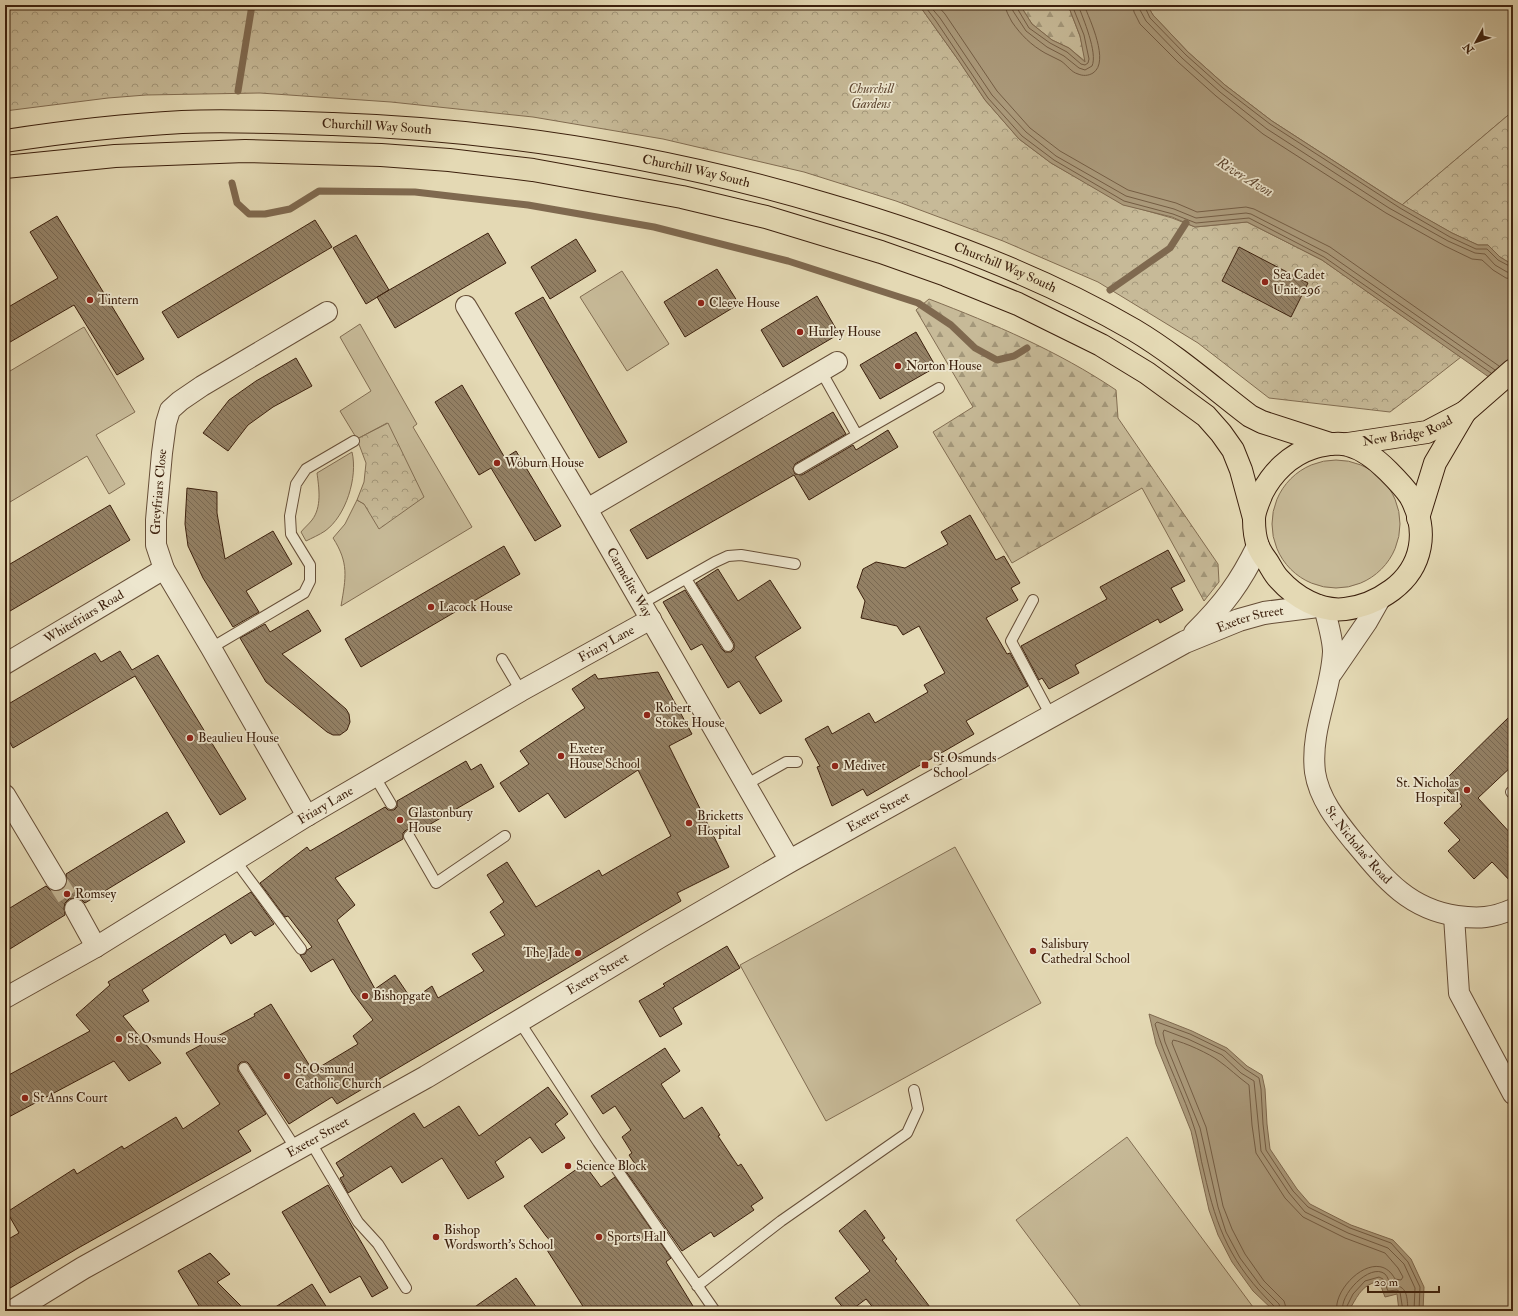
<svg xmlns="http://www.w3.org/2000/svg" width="1518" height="1316" viewBox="0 0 1518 1316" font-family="'IM FELL Double Pica',serif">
<defs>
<pattern id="forest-firs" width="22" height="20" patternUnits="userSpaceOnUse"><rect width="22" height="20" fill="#c7ba98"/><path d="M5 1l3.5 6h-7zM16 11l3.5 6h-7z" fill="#a3977a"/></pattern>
<pattern id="park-crowns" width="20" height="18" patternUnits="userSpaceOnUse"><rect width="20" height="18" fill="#c7ba98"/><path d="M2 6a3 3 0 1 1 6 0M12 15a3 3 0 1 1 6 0" fill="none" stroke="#a3977a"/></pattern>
<pattern id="building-back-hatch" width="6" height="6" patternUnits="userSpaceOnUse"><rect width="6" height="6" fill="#938064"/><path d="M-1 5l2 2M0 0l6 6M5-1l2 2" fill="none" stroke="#796851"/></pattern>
</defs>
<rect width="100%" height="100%" fill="#e4d9b4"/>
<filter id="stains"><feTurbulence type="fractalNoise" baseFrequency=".005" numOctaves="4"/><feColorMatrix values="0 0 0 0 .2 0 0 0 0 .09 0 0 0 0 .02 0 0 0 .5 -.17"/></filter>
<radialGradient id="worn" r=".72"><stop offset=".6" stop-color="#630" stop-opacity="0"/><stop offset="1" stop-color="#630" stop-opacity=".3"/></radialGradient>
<path fill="#c7ba98" stroke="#826d52" d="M1147 5H1513V111L1402 205 1272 121 1225 85 1188 52 1153 15Z
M622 271 669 344 627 371 580 297Z
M360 324 417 424 413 427 472 527 341 606C346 577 349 563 333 538L345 524 357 500 364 504 387 423 357 439 340 411 371 391 340 337Z
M84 327 135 412 96 435 125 484 109 494 87 456 5 505V374Z
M352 452C358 477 346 516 325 531 319 535 312 538 306 541L301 532C304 528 309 524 312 520 322 507 319 488 317 473Z
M1272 524a64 64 0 1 1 128 0a64 64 0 1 1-128 0Z
M955 847 1041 1003 826 1121 740 965Z
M1127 1137 1256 1311H1084L1016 1220Z"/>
<path fill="url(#forest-firs)" stroke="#826d52" d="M1020 5H1068L1080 36 1086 62 1069 48 1052 40 1032 24Z
M929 299C994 324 1058 351 1116 390L1118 418 1218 564 1219 582 1204 601 1142 488 1012 563 933 432 973 407 916 310Z"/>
<path fill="url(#park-crowns)" stroke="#826d52" d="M5 5H919L959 61 985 100 1019 139 1051 163 1123 204 1172 218 1195 227 1247 222 1322 260 1461 357 1419 390 1390 412 1269 398 1198 343 1098 282 1003 241 896 201 804 172 663 139 533 117 391 102 260 93 146 95 108 98 5 111Z
M1513 111V265L1500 257 1488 245H1478L1452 233 1402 205Z
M388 423 424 497 379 529 364 504 357 500 364 482 366 463 357 439Z"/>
<path fill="#ab9a7b" stroke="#7f694f" d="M919 5H1020L1032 24 1052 40 1069 48 1085 62 1080 36 1068 5H1147L1153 15 1188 52 1225 85 1272 121 1394 200 1452 233 1478 245H1488L1500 257 1513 265V394L1322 260 1247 222 1195 227 1172 217 1123 205 1051 163 1019 139 985 100 959 61Z
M1149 1014 1192 1031 1227 1048 1247 1066 1262 1075 1265 1089 1267 1124 1270 1149 1297 1189 1310 1204 1351 1225 1393 1240 1411 1259 1424 1287 1423 1311H1399L1397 1294 1385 1297 1379 1281C1363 1285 1359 1293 1351 1307L1356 1311H1274L1253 1291 1232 1262 1218 1235 1209 1210 1191 1131 1156 1044Z"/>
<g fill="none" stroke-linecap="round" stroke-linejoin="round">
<path stroke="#745d44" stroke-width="1" d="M924 5 936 21 988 98 1022 136 1054 160 1124 201 1173 214 1196 223 1249 218 1324 257 1491 373
M929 5 940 18 992 95 1026 132 1056 156 1126 196 1174 209 1196 218 1246 213 1251 214 1327 253 1495 370
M937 5 945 14 997 91 1030 128 1060 151 1128 190 1176 203 1197 212 1246 207 1254 209 1330 247 1499 366
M1005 5C1006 12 1009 16 1012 22 1021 35 1031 45 1045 53 1050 56 1056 58 1061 61 1067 65 1071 72 1078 74 1083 76 1088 76 1093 73 1110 62 1090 20 1084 5
M1011 5 1013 11 1026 31 1047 47 1064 56 1079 68 1085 70 1092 66C1098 53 1083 18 1078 5
M1016 5 1017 8 1029 28 1050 43 1067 52 1081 64 1085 65 1088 63 1089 59 1084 35 1072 5
M1133 5 1134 12 1140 24 1178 62 1216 96 1263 134 1386 213 1445 246 1472 259 1482 260 1493 270 1506 278 1513 279
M1139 5 1140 10 1146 21 1182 58 1220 92 1267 129 1389 208 1448 241 1475 253 1485 254 1495 265 1507 272 1513 273
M1144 5 1150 18 1186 55 1223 88 1270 124 1400 208 1450 237 1476 249H1487L1498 260 1513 268
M1276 1311 1275 1307C1231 1264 1217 1230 1204 1172 1200 1158 1199 1143 1195 1130 1184 1094 1165 1061 1155 1024L1157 1022 1190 1034 1225 1051 1245 1069 1259 1078 1261 1089 1263 1124 1266 1150 1293 1191 1308 1207 1350 1228 1391 1243 1408 1262 1420 1287 1419 1311
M1281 1311 1279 1304 1260 1285 1240 1258 1226 1232 1218 1207 1200 1128 1165 1042 1163 1033 1164 1030 1188 1039 1222 1055 1241 1073 1254 1081 1261 1151 1289 1193 1305 1212 1348 1233 1388 1248 1404 1264 1415 1288 1414 1311
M1287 1311 1284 1301 1264 1281 1245 1254 1232 1229 1223 1206 1206 1127 1172 1043 1173 1040C1184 1042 1210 1054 1219 1061 1229 1068 1238 1077 1249 1085L1252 1125 1256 1153 1285 1198 1303 1217 1345 1238 1385 1253 1398 1268 1403 1277 1401 1280 1395 1279C1377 1245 1332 1288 1337 1311
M1343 1311C1338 1296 1370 1262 1385 1274 1388 1277 1389 1282 1391 1285 1408 1285 1407 1297 1408 1311
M1350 1311 1347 1306 1353 1294 1365 1281 1379 1277 1383 1279 1388 1291 1397 1290 1400 1292 1403 1311"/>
<path stroke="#7f694f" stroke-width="7" d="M238 91 252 5
M232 183 237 203 249 214H265L290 209 319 191 415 192 528 205 654 227 788 261 918 303 951 325 975 348 997 360 1014 356 1027 348
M1110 290 1170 248 1186 223"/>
</g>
<path fill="url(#building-back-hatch)" stroke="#3c200d" d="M57 216 144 359 117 375 74 305 5 345V309L58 278 30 232Z
M315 220 332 247 178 338 162 312Z
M488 233 506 263 395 328 377 297Z
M356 235 389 290 366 304 333 248Z
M576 239 596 271 550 299 531 267Z
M1239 247 1308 283 1291 317 1222 281Z
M717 269 739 304 685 337 664 302Z
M817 296 839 334 783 367 761 330Z
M543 297 627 442 599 458 515 313Z
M916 332 936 367 880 399 860 365Z
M296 358 312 386 273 407 248 425 228 451 203 433 229 400 256 381Z
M462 385 505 458 516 451 561 526 535 541 491 468 479 475 435 402Z
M833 412 846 434 795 464 793 469 795 474 802 475 853 445 856 450 888 430 898 447 809 500 794 475 647 559 630 530Z
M187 488 217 492V513L225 559 273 531 292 564 246 591 259 612 233 627 203 578 188 546 185 524Z
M110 505 130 540 5 614V567Z
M970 515 996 560 1004 556 1020 583 1011 588 1018 600 986 618 1007 654 1010 653 1028 686 966 721 974 734 867 796 863 789 832 806 817 767 820 766 805 739 828 726 832 734 869 713 875 723 928 692 924 685 945 673 919 626 903 635 897 626 861 618 865 601 857 587 863 569 876 562 905 568 948 544 941 532Z
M504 546 520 574 361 667 345 639Z
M1168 550 1185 581 1171 588 1183 610 1160 623 1158 619 1075 665 1079 673 1049 689 1042 678 1039 680 1021 646 1107 599 1100 587Z
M718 569 738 601 770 580 801 628 755 657 782 701 760 714 739 681 728 688 702 644 691 650 663 602 685 590 722 649 725 652H731L734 649V643L696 583Z
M308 610 321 631 282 654 346 709 349 714 350 722 347 730 340 735H333L327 732 266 682 240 638 265 624 270 632Z
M120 651 132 670 158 655 246 799 220 815 135 676 13 748 5 734V706L95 653 101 662Z
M658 672 692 734 669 746 729 867 677 893 681 901 337 1104 332 1097 289 1124 249 1064 247 1062H241L238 1065V1071L266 1114 238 1131 251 1151 80 1247 5 1291V1241L19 1233 7 1212 74 1169 77 1174 122 1146 124 1149 176 1117 183 1129 220 1104 186 1053 255 1016 254 1014 271 1004 313 1071 358 1044 353 1036 373 1020 352 992 333 959 311 972 300 955 305 954 307 950 312 947 288 916 285 917 260 883 307 847 310 851 385 807 388 810H394L397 807V801L466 761 471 770 481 764 494 787 415 833 412 830H406L403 833V839L335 878 355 905 337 920 375 989 395 975 412 1000 432 986 438 998 484 971 472 954 505 935 490 912 504 902 487 875 507 862 536 907 599 870 602 876 671 836 638 770 565 818 548 793 519 812 500 783 529 764 520 751 585 708 572 689 595 674 598 679Z
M1513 713V765L1478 798 1513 836V884L1492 862 1474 879 1448 851 1460 840 1444 823 1462 806 1442 783Z
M167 812 185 842 85 903 81 899 76 898 69 899 65 903 64 908 65 915 5 952V911L46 886 50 890 56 891 62 890 66 885 67 880 66 874Z
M251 892 274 924 255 936 251 931 231 944 225 934 142 990 149 1001 123 1016 161 1063 129 1081 114 1061 5 1119V1077L90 1031 76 1015 110 985 108 982Z
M727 946 740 968 673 1008 682 1024 660 1037 639 1001 665 986 663 984Z
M665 1048 680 1071 661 1084 684 1119 702 1107 720 1135 718 1136 738 1166 741 1164 763 1198 751 1206 754 1210 714 1237 711 1232 682 1251 625 1170 635 1164 629 1155 632 1153 622 1137 631 1130 615 1106 603 1114 591 1096Z
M548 1087 568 1114 555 1124 565 1138 542 1153 530 1137 495 1162 504 1177 468 1199 442 1158 402 1183 391 1166 348 1193 340 1178 344 1176 336 1163 414 1113 424 1128 459 1106 479 1136Z
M584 1164 601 1187 615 1177 671 1258 666 1262 696 1311H586L547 1250 554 1245 546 1236 524 1206Z
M328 1185 388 1288 372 1297 360 1276 330 1293 282 1212Z
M865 1210 885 1238 882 1240 897 1259 895 1261 933 1311H876L866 1299 850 1311H846L835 1298 870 1271 839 1231Z
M210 1253 230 1274 217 1282 246 1311H202L178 1271Z
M516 1278 539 1311H469Z
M312 1284 329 1311H269Z"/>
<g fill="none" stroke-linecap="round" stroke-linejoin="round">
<path stroke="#c2b493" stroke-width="20" stroke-dasharray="20 10" stroke-linecap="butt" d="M56 880 75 909"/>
<g stroke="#664e37" stroke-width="12">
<path id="service" d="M821 371 857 435 939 388
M799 469 857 435
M686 579 728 646
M1033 600 1011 641 1051 716
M641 604 715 562 728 556 741 555 795 564
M211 648 304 593 310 581V565L291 534 290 516 296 484 306 469 354 441
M502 659 521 691
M375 777 391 804
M747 784 786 762H797
M1511 792 1513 794
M409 836 436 883 505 836
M235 860 301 949
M519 1021 598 1142 715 1311
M244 1068 296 1149
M310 1141 358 1222 378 1244 406 1288
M697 1286 781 1221 907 1133 918 1109 914 1090"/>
</g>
<g stroke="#664e37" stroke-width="22">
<g id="minor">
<path id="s1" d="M466 306 587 509 790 861"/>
<path d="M587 509 837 362"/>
<path id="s2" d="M1324 607C1327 620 1333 639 1333 652 1331 693 1310 729 1315 772 1319 799 1337 821 1354 842 1384 878 1408 909 1457 916 1479 919 1492 918 1513 909"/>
<path id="s3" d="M5 664 164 569"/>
<path d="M1332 673 1367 622 1380 599"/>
<path d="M5 795 56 880"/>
<path id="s4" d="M307 816 211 648 164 569 156 545V520L162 453 166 423 170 410 180 401 202 386 327 312"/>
<path d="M75 909 96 947"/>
<path d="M1454 916 1459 993 1513 1094"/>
<path id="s5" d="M5 998 96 947 307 816 521 691 651 619"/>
</g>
</g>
<g stroke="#664e37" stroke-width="24">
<g id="tertiary">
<path d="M1195 633C1224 604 1240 583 1258 546"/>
<path id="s6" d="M13 1311 83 1268 426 1077 659 937 790 861 1185 642 1239 620 1264 613 1318 606"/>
</g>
</g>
<g stroke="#3c200d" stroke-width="24">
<g id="trunk">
<path id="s7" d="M5 141C64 132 122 125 182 122 232 120 282 122 333 124 500 130 664 156 825 204 932 235 1038 274 1134 330 1176 355 1212 387 1250 416L1262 422 1330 444"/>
<path d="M5 167 115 156 245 151 381 155 449 160 533 170 682 197 766 217 881 252 946 275 1018 304 1101 345 1147 373 1206 416 1221 433 1233 450 1241 470 1254 518"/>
<path d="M1330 444C1336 444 1343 443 1348 445 1363 449 1377 460 1388 471 1396 479 1404 487 1410 496 1429 530 1423 567 1392 590 1377 601 1363 607 1345 609 1320 612 1295 597 1279 579 1274 574 1271 567 1267 561 1264 557 1260 551 1258 546 1255 538 1254 527 1254 519 1254 511 1259 501 1262 493 1272 473 1290 455 1312 448 1318 446 1324 445 1330 444Z"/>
<path id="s8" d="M1348 444 1427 432 1465 412 1513 370"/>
<path d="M1418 518 1435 463 1465 412"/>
</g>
</g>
<use href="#service" stroke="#ede6ce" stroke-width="10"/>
<use href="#minor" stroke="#ede6ce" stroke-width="20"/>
<use href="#tertiary" stroke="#ede6ce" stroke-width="22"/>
<use href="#trunk" stroke="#e4d9b4" stroke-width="22"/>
</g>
<g fill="#8f2418" stroke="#ede6ce" stroke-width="1.5">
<circle cx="1265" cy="282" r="4"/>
<circle cx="90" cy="300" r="4"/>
<circle cx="701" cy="303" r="4"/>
<circle cx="800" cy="332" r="4"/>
<circle cx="898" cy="366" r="4"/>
<circle cx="497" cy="463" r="4"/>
<circle cx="431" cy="607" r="4"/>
<circle cx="647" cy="715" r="4"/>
<circle cx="190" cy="738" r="4"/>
<circle cx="561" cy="756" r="4"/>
<rect x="921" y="761" width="8" height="8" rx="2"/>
<circle cx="835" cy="766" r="4"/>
<circle cx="1467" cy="790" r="4"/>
<circle cx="400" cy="820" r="4"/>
<circle cx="689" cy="823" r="4"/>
<circle cx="67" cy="894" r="4"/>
<circle cx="1033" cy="951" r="4"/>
<circle cx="578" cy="953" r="4"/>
<circle cx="365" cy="996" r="4"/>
<circle cx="119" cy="1039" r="4"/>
<circle cx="287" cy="1076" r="4"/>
<circle cx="25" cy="1098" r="4"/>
<circle cx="568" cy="1166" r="4"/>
<circle cx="436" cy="1237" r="4"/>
<circle cx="599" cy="1237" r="4"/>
</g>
<g text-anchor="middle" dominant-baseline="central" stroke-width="3.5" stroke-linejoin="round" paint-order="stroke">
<g font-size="13" font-style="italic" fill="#5f4630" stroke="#ede6ce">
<text x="871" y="89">Churchill<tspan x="871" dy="15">Gardens</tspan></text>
</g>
<g font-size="13" fill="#3c200d" stroke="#ede6ce">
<text stroke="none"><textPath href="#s7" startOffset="373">Churchill Way South</textPath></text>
<text stroke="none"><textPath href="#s7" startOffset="696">Churchill Way South</textPath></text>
<text stroke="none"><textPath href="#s7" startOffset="1020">Churchill Way South</textPath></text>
<text stroke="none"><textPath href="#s8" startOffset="61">New Bridge Road</textPath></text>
<text stroke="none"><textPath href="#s4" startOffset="364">Greyfriars Close</textPath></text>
<text stroke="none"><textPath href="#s1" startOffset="321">Carmelite Way</textPath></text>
<text stroke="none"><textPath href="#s3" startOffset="92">Whitefriars Road</textPath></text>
<text stroke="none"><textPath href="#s6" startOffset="1419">Exeter Street</textPath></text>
<text stroke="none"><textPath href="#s5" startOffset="698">Friary Lane</textPath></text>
<text stroke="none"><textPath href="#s5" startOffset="374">Friary Lane</textPath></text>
<text stroke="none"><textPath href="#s6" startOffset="999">Exeter Street</textPath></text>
<text stroke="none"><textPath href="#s2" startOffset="254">St. Nicholas' Road</textPath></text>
<text stroke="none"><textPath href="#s6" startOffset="675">Exeter Street</textPath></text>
<text stroke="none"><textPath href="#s6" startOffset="351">Exeter Street</textPath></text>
</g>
<g font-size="13" fill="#3c200d" stroke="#ede6ce" text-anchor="start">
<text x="1273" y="275">Sea Cadet<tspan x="1273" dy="15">Unit 296</tspan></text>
<text x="98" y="300">Tintern</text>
<text x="709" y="303">Cleeve House</text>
<text x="808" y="332">Hurley House</text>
<text x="906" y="366">Norton House</text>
<text x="505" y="463">Woburn House</text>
<text x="439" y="607">Lacock House</text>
<text x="655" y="708">Robert<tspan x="655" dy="15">Stokes House</tspan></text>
<text x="198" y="738">Beaulieu House</text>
<text x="569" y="749">Exeter<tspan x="569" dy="15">House School</tspan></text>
<text x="933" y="758">St Osmunds<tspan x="933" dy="15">School</tspan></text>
<text x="843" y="766">Medivet</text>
<text x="1459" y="783" text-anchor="end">St. Nicholas<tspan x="1459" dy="15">Hospital</tspan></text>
<text x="408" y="813">Glastonbury<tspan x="408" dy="15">House</tspan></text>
<text x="697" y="816">Bricketts<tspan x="697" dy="15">Hospital</tspan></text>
<text x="75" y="894">Romsey</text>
<text x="1041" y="944">Salisbury<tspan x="1041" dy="15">Cathedral School</tspan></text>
<text x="570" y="953" text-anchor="end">The Jade</text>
<text x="373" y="996">Bishopgate</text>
<text x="127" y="1039">St Osmunds House</text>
<text x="295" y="1069">St Osmund<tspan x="295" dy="15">Catholic Church</tspan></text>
<text x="33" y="1098">St Anns Court</text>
<text x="576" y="1166">Science Block</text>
<text x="444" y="1230">Bishop<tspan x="444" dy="15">Wordsworth's School</tspan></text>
<text x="607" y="1237">Sports Hall</text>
</g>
<g font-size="14" font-style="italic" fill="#5d452e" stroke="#ede6ce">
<text transform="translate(1245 177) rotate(31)">River Avon</text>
</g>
</g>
<rect width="1518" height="1316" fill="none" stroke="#e4d9b4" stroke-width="20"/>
<rect x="6" y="6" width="1506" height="1304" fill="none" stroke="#3c200d" stroke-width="2"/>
<rect x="10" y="10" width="1498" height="1296" fill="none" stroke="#3c200d"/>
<g transform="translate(1476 42) rotate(230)" stroke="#ede6ce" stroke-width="3" paint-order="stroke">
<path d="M0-3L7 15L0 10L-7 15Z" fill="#3c200d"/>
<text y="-6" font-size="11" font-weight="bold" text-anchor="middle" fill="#3c200d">N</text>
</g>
<path d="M1368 1286v6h71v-6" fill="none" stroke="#3c200d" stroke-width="2"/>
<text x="1374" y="1286" font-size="12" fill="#3c200d" stroke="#ede6ce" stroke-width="3" paint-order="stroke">20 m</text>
<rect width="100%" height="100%" filter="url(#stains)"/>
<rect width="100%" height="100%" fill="url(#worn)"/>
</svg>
